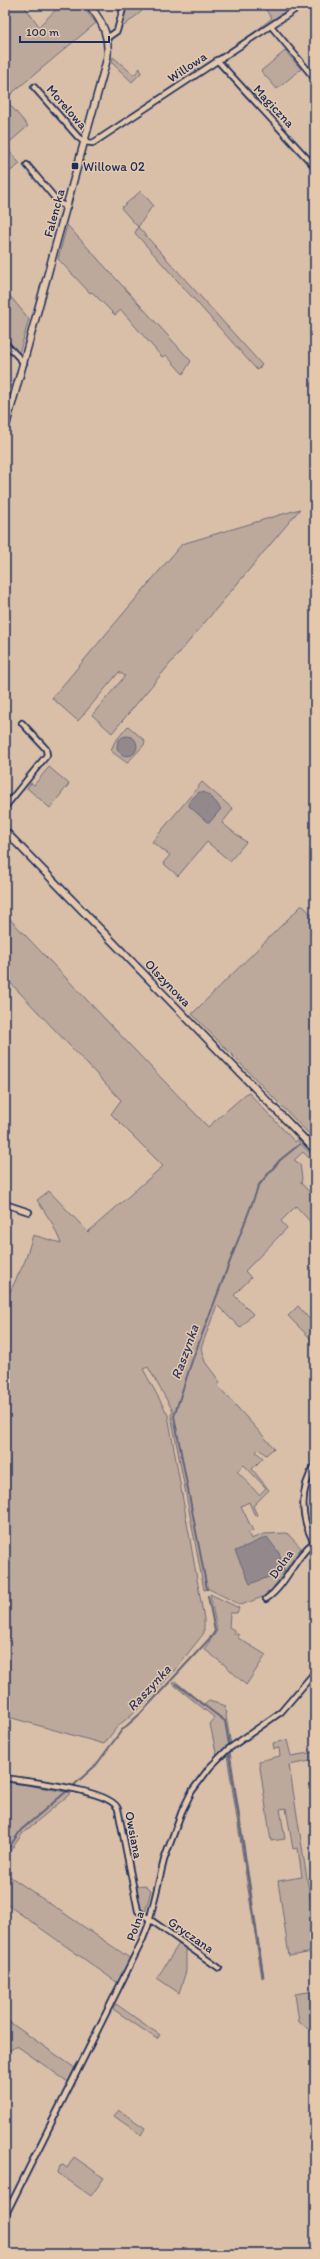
<svg xmlns="http://www.w3.org/2000/svg" width="320" height="2259" viewBox="0 0 320 2259" font-family="Itim,sans-serif">
<rect width="100%" height="100%" fill="#d9bfa7"/>
<filter id="ink" filterUnits="userSpaceOnUse"><feTurbulence type="fractalNoise" baseFrequency=".025" numOctaves="2"/><feDisplacementMap in="SourceGraphic" scale="8" xChannelSelector="R" yChannelSelector="G"/><feConvolveMatrix kernelMatrix="1 2 1 2 8 2 1 2 1" color-interpolation-filters="sRGB"/></filter>
<g filter="url(#ink)">
<path fill="#bda99c" stroke="#6c6c7d" fill-rule="evenodd" d="M5 5H23L39 26 61 5H81L96 23 5 99 28 126 11 141 5 134Z
M126 5H149L124 26 121 25Z
M262 5H294L251 35 272 18Z
M285 51 301 69 277 89 261 71Z
M113 57 134 75 140 68 141 73 132 82 112 63Z
M5 146 20 164 5 175Z
M141 191 153 205 138 227 262 365 257 370 135 233 138 227 121 208Z
M67 225 191 361 183 374 166 355 162 357 121 310 115 315 92 292 90 293 58 259Z
M5 290 29 319 19 354 5 337Z
M300 509 112 733 92 715 125 676 119 672 78 721 52 698 182 544Z
M128 726 145 741 144 745 127 763 111 751 114 743Z
M49 767 69 784 50 808 27 788 31 783 34 785Z
M202 782 233 809 222 823 246 842 230 861 207 842 178 876 163 863 170 855 152 842Z
M302 905 315 918V1140L192 1014Z
M5 914 208 1127 248 1092 295 1142 297 1140 315 1158V1164L303 1152 294 1160 300 1164 302 1179 301 1183 315 1198V1227L296 1206 281 1221 287 1228 245 1271 251 1278 234 1295 253 1314 240 1328 217 1305 201 1348 205 1362 220 1382 218 1386 274 1448 266 1455 259 1449 256 1452 263 1458 252 1469 269 1490 253 1506 257 1515 255 1516 249 1502 241 1506 253 1531 248 1533 251 1539 264 1534 287 1533 301 1548 268 1595 241 1605 209 1589 204 1590 171 1415 173 1411 148 1367 143 1369 168 1415 204 1619V1633L174 1671 146 1702 117 1727 104 1744 5 1716V1302L25 1261 33 1235 61 1243 52 1223 37 1200 49 1191 88 1232 163 1166 111 1114 121 1100 5 977ZM244 1465 266 1488 259 1495 237 1471Z
M298 1306 311 1321 315 1318V1343L288 1316Z
M210 1594 239 1608 237 1613H230L229 1627 234 1630V1634H238V1638L266 1655 246 1685 226 1666 204 1649 217 1631Z
M175 1681 204 1705 209 1701 226 1706 224 1709 227 1712 226 1716 231 1745 217 1757 210 1724 215 1718 173 1684Z
M287 1740 291 1756 315 1752V1760L289 1765 315 1929V1962L313 1952 289 1956 278 1881 302 1877 298 1848 293 1849 286 1808 280 1809 285 1839 271 1841 259 1761 280 1756 279 1748 274 1749 273 1743Z
M230 1752 264 1977 262 1978 227 1755Z
M5 1781 71 1793 23 1833 5 1858V1842L9 1837 5 1836Z
M5 1873 131 1959 118 1983 5 1903Z
M144 1885 151 1890 145 1913 140 1909 136 1886Z
M180 1942 186 1946V1971L179 1993 157 1978Z
M315 1991V2034L299 2022 295 1994Z
M116 2004 160 2035 157 2039 113 2009Z
M5 2019 75 2068 68 2082 17 2046 5 2053Z
M119 2110 145 2128 141 2135 114 2116Z
M74 2157 104 2178 91 2196 58 2173 60 2166 63 2165 67 2168Z"/>
<path fill="#93898d" stroke="#63657a" d="M117 746a10 10 0 1 1 20 0a10 10 0 1 1-20 0Z
M199 792C208 791 216 802 221 809L210 822H207L189 806 190 801Z
M267 1537 279 1553 284 1570 282 1572 250 1584 235 1551Z"/>
<g fill="none" stroke-linecap="round" stroke-linejoin="round">
<path stroke="#63657a" stroke-width="2" d="M310 1135 315 1130
M207 1589 174 1416 192 1361 259 1185 280 1160 300 1144
M176 1684 225 1721 229 1744
M229 1755 263 1976
M74 1785 96 1765 122 1730 141 1713 212 1636 215 1631 208 1596
M5 1853 21 1830 67 1791"/>
<g stroke="#1b2f5e" stroke-width="8">
<path id="minor" d="M271 26 315 79
M107 38 117 31 124 5
M217 60 315 167
M34 87 78 137 84 142 93 143 302 5
M27 165 59 203 67 207
M5 343 24 363
M5 807 47 755 46 749 22 723
M5 1204 29 1212
M315 1465C299 1490 300 1519 315 1544
M266 1599C287 1585 294 1557 314 1542
M5 1778C26 1782 111 1789 118 1809L138 1911 219 1968
M5 2216 142 1941 148 1926 164 1860 182 1811 192 1791 210 1767 227 1750 281 1712 315 1672"/>
</g>
<g stroke="#1b2f5e" stroke-width="9">
<path id="tertiary" d="M5 429 107 59C110 37 103 22 89 5
M5 831 315 1150"/>
</g>
<use href="#minor" stroke="#e5c8ac" stroke-width="4.5"/>
<use href="#tertiary" stroke="#e5c8ac" stroke-width="6"/>
</g>
</g>
<rect fill="#1b2f5e" stroke="#e5c8ac" stroke-width="1.5" x="71" y="162" width="8" height="8" rx="2"/>
<g text-anchor="middle" dominant-baseline="central" stroke-width="3" stroke-linejoin="round" paint-order="stroke">
<g font-size="13" fill="#1b2f5e" stroke="#e5c8ac">
<text transform="translate(187 67) rotate(-34)">Willowa</text>
<text transform="translate(274 106) rotate(47)">Magiczna</text>
<text transform="translate(67 107) rotate(49)">Morelowa</text>
<text transform="translate(54 213) rotate(-75)">Falencka</text>
<text transform="translate(168 983) rotate(46)">Olszynowa</text>
<text transform="translate(281 1564) rotate(-54)">Dolna</text>
<text transform="translate(134 1835) rotate(79)">Owsiana</text>
<text transform="translate(135 1926) rotate(-71)">Polna</text>
<text transform="translate(191 1935) rotate(35)">Gryczana</text>
</g>
<g font-size="13" fill="#1b2f5e" stroke="#e5c8ac" text-anchor="start">
<text x="83" y="166">Willowa 02</text>
</g>
<g font-size="14" font-style="italic" fill="#2d3c65" stroke="#e5c8ac">
<text transform="translate(185 1352) rotate(-70)">Raszynka</text>
<text transform="translate(149 1688) rotate(-47)">Raszynka</text>
</g>
</g>
<rect width="320" height="2259" fill="none" stroke="#e5c8ac" stroke-width="20"/>
<rect x="10" y="10" width="300" height="2239" fill="none" stroke="#1b2f5e" stroke-width="1.5" filter="url(#ink)"/>
<path d="M20 36v6h89v-6" fill="none" stroke="#1b2f5e" stroke-width="2"/>
<text x="26" y="36" font-size="12" fill="#1b2f5e" stroke="#e5c8ac" stroke-width="3" paint-order="stroke">100 m</text>
</svg>
